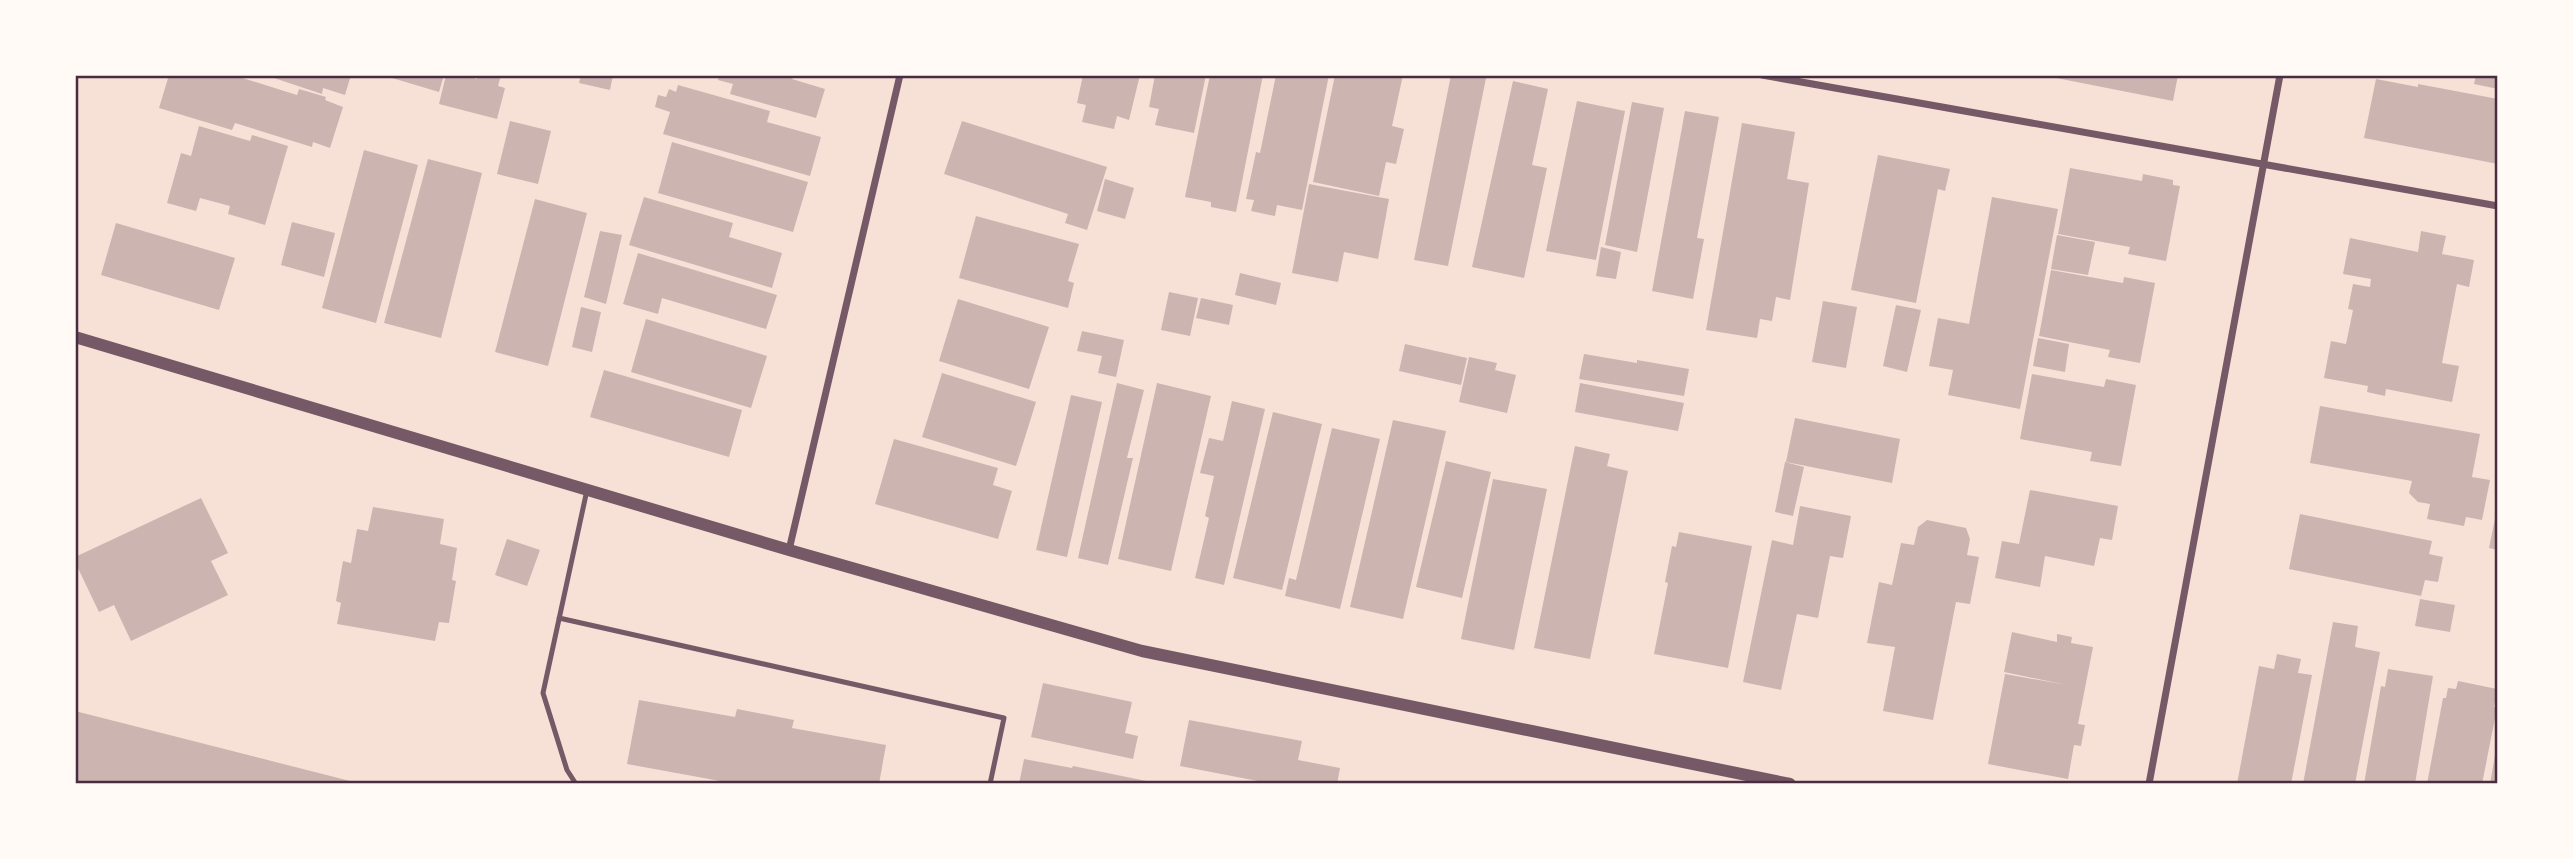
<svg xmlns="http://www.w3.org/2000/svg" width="2573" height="859" viewBox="0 0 2573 859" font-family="Barlow,sans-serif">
<rect width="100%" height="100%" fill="#f7e1d7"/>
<path fill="#ccb4b1" d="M169 75H233L297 95 299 89 326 97 325 100 343 107 330 148 313 142 312 147 235 123 232 130 159 108Z
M265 75H351L345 95 323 88 322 94Z
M382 75H444L439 92Z
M446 75H462L477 79V75H501L498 86 505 88 497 119 439 104Z
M581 75H613L610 90 579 83Z
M719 75H793L792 79 825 89 816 118 730 94 733 84 718 80Z
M1083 75H1140L1129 120 1117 116 1114 129 1082 122 1086 105 1077 103Z
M1155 75H1206L1194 133 1155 125 1159 109 1149 107Z
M1210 75H1263L1236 212 1211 207V202L1185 197Z
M1276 75H1329L1302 210 1277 205 1275 216 1251 211 1254 200 1246 199 1256 152 1260 153Z
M1335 75H1403L1392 126 1404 129 1396 164 1386 162 1379 196 1313 182Z
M1451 75 1486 78 1448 266 1414 260Z
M2041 75H2178L2173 101Z
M2476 75H2498V89L2474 84Z
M2376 79 2418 87V84L2498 99V164L2364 138Z
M1513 81 1548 89 1532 165 1547 168 1524 278 1472 267Z
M678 85 770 111 767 122 821 137 810 176 663 134 670 112 655 107 658 95 666 97 669 89 676 92Z
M1577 101 1625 111 1596 260 1546 251Z
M1632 102 1664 108 1637 252 1605 245Z
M1685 111 1719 117 1697 238 1704 239 1693 299 1652 291Z
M510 121 551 131 538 184 497 174Z
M962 121 1107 167 1087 230 1065 223 1068 214 944 174Z
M1742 123 1795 132 1787 179 1809 183 1790 300 1776 297 1772 321 1760 319 1757 338 1706 330Z
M199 126 250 141 252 135 288 146 265 225 228 214 230 206 200 198 196 211 167 203 181 153 191 156Z
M672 142 808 182 793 232 658 193Z
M364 150 418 165 376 323 322 308Z
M1878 155 1950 169 1945 191 1938 189 1916 303 1851 290Z
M428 159 482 173 441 338 384 323Z
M2070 168 2142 181 2143 174 2173 180V185L2180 186 2166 261 2128 254 2130 247 2058 234Z
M1105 179 1134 188 1125 219 1097 211Z
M1309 184 1389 199 1378 259 1344 252 1338 282 1292 273Z
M644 197 733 223 729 237 782 253 772 288 629 245Z
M1992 197 2058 209 2020 409 1948 395 1953 370 1929 366 1938 318 1969 324Z
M535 199 587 213 548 366 495 352Z
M976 216 1079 244 1068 281 1074 283 1068 308 959 278Z
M292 222 335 233 324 277 281 265Z
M116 223 235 258 219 310 101 275Z
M600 231 622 235 606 304 584 297Z
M2421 231 2446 236 2442 254 2474 260 2469 287 2457 284 2442 363 2459 366 2452 402 2386 389 2385 396 2367 392 2368 386 2324 378 2331 341 2346 344 2353 310 2348 309 2353 284 2370 287 2371 279 2343 274 2350 238 2418 252Z
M2057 235 2095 242 2088 275 2051 269Z
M1601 247 1621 252 1616 279 1596 276Z
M638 253 777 295 766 329 662 298 658 314 623 304Z
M2051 270 2123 283 2124 277 2155 283 2140 363 2108 357 2110 350 2039 336Z
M1240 273 1281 283 1276 305 1235 295Z
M1169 292 1198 298 1190 336 1161 330Z
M1201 298 1233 305 1229 325 1196 318Z
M958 299 1049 327 1029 389 939 361Z
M1823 301 1857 307 1846 368 1812 362Z
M1896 305 1921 310 1907 372 1883 366Z
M581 307 601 312 592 352 572 347Z
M646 319 767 356 751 408 631 372Z
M1082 331 1124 340 1116 377 1098 373 1102 356 1077 351Z
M2038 338 2069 344 2065 372 2033 366Z
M1405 344 1467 358 1461 385 1399 371Z
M1584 354 1637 363V360L1689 369 1684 396 1579 379Z
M1469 357 1497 363 1495 370 1516 375 1507 413 1459 402Z
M604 370 742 410 729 457 590 417Z
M942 373 1036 402 1016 466 922 437Z
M2032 374 2104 387 2106 379 2136 385 2121 466 2090 461 2092 452 2020 439Z
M1117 383 1144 390 1127 458H1133L1108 565 1078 558Z
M1157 383 1211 396 1171 571 1118 559Z
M1580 383 1684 403 1678 431 1575 412Z
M1071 395 1102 402 1067 557 1036 550Z
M1232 401 1265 409 1224 585 1195 578 1209 518 1205 516 1214 476 1200 473 1209 438 1223 441Z
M2320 406 2480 434 2472 477 2490 480 2482 520 2466 517 2464 526 2427 519 2430 504 2418 502 2409 493 2412 481 2310 463Z
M1273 412 1322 424 1282 590 1233 578Z
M1795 418 1900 439 1892 483 1786 462Z
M1393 420 1446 431 1403 619 1350 607Z
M1332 428 1380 439 1340 609 1285 596 1289 578 1296 580Z
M894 439 998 468 993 485 1012 491 998 539 875 504Z
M1575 446 1610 454 1607 466 1628 471 1590 659 1534 648Z
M1446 461 1491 472 1462 598 1416 587Z
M1785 462 1804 467 1793 516 1775 512Z
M1493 479 1547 489 1514 650 1461 639Z
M2030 490 2118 506 2112 540 2100 538 2094 566 2045 556 2040 587 1995 578 2002 541 2019 544Z
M201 498 228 553 211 561 228 595 131 641 114 605 99 612 75 562V557Z
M1800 506 1851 516 1843 558 1830 556 1818 618 1797 614 1781 690 1743 682 1772 540 1793 545Z
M373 507 444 519 440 544 457 548 452 580 456 581 449 623 439 622 435 641 337 624 341 603 336 601 343 561 351 563 357 529 368 531Z
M2497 509H2498V550L2489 548Z
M2300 514 2432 541 2429 554 2443 557 2438 582 2425 580 2421 596 2289 569Z
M1927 520 1966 528 1970 539 1967 555 1979 557 1970 604 1956 602 1933 720 1883 711 1895 647 1867 643 1879 582 1892 585 1901 543 1914 545 1918 527Z
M1679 532 1752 546 1728 668 1654 654 1668 583 1665 582 1672 546 1676 547Z
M507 539 540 550 527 586 495 575Z
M2420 599 2455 605 2450 632 2415 626Z
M2333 622 2358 626 2355 647 2380 652 2355 784H2303Z
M2012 632 2057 642V634L2072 637 2071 643 2093 647 2078 724 2085 725 2081 746 2074 745 2068 779 1988 764 2005 674 2067 685 2004 672Z
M2277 654 2301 659 2298 673 2312 675 2291 784H2237L2259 666 2274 669Z
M2388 669 2433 676 2415 784H2364L2381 686 2385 687Z
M2458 681 2497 689 2494 707 2497 708 2482 784H2427L2443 698H2446L2448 688 2456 689Z
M1043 683 1132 702 1125 733 1138 736 1133 759 1031 737Z
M639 700 735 717 737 709 794 720 792 728 886 745 879 784H720V781L627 764Z
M75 711 358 783 357 784H75Z
M1189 720 1302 741 1298 760 1340 768 1337 784H1273L1180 766Z
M2496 749 2498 784H2490Z
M1024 759 1072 768 1073 766 1161 784H1019Z"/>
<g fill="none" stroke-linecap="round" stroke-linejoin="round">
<path stroke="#755966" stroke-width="5" d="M559 618 1004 718 990 784
M576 784 567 770 543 693 587 490"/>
<path stroke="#755966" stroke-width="7" d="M1762 75 2498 206
M789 550 900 75
M2149 784 2280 75"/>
<path stroke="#755966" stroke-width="12" d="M75 337 789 550 1142 651 1790 784"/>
</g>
<rect width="2573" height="859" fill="none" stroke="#fffaf5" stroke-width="154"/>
<rect x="77" y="77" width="2419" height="705" fill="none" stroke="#4a2c40" stroke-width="2.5"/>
</svg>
